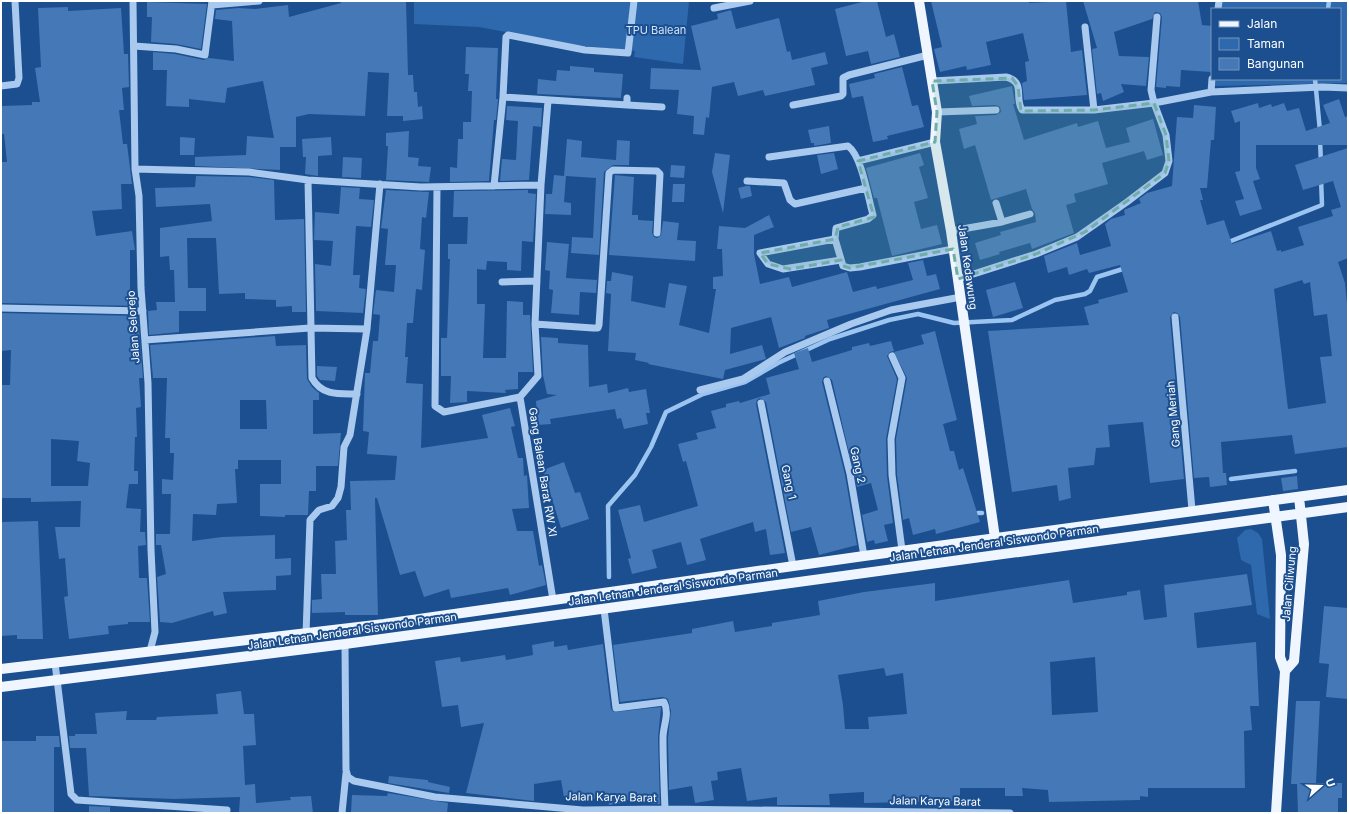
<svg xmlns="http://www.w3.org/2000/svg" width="1349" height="814" viewBox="0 0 1349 814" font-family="Inter,sans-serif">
<rect width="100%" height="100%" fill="#1b4f8f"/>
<path fill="#2e69ad" d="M414 1H689L683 64 634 57 635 51 575 45 479 27 414 24Z
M1222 1H1348V83L1215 86 1216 79H1340V9H1221Z
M1251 529 1258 533 1262 539 1270 619 1257 614 1251 565 1241 560 1237 538 1245 530Z"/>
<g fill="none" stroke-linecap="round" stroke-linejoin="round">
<path stroke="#9cc4f0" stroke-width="4.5" d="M1328 9 1329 1
M1315 79 1320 131
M1320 140 1321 163
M1226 243 1322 205 1321 178
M1231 479 1295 471
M978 513H982
M609 577 608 506 635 475 651 447 666 412 703 394 745 382 778 363 830 339 889 320 918 314 954 323 1012 320 1055 300 1085 294 1090 291 1097 277 1126 268"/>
</g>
<path fill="#4478b7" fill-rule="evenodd" d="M341 1H406L408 75H413L414 92H417L418 107 422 106 423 119 403 121V116H387L389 73 368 72 365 116 309 114 296 117V147H280V170L195 166V157L246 155 247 136 274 138 263 81 227 88 225 103 189 99V107L166 106 167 70H153V52L175 54 204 60 209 58 234 61 232 21 215 19 216 10 238 8 255 9 288 5 289 17 341 3Z
M866 1H877L886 37 894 34 900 57 871 64 868 51 846 56 835 9Z
M931 1H1029V3L1066 1 1071 52 1082 50 1087 95 1024 100 1022 83 1027 81 1025 62 1029 61 1023 33 986 42 991 65 967 70 966 66 940 72 934 49 942 47Z
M1083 1H1198L1202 25 1212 26 1211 72 1181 70 1180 87 1166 86V88L1156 87 1162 17 1160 13 1155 12 1152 19 1114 32 1119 56 1149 57 1146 86 1121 84 1124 92 1103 101 1101 93 1097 94 1092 49 1097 48Z
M147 2 207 4 201 49 176 44 151 42 152 17H147Z
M68 7V11L121 8 124 54H128L129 87 122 88 124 110H119L123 144H127L132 184H121L122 209 92 211 96 236 132 231 135 250H130V295H133V303H137V306L1 303V162H7L4 134H1V106L32 105V102H40L35 68 41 67 38 8Z
M731 10 736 29 779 18 787 52 790 51 792 60 825 52 828 64 811 68 815 85 765 96 763 90 738 96 734 82 712 87 709 118 706 117 704 135 693 134 694 116 677 114 679 90 650 89 651 68 701 70 691 26 718 19 717 14Z
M466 47 498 48 496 99H498L496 120H494L489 181 450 182V167L457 168 458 139H463V122H471L472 91H468L469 74H465Z
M570 66 594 68V72L623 74 621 98 537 94 538 79 556 81 557 70 570 71Z
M902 67 912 106 918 105 924 127 887 136 888 139 873 142 863 96 852 98 849 84 875 78 874 74Z
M1012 86 1015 104H1013L1024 140 1077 123 1078 127 1098 121 1106 148 1130 142 1126 128 1153 119 1163 155 1147 160 1144 151 1102 163 1108 184 1074 194 1076 202 1066 205 1074 233 1032 249 1030 243 999 252 1000 254 980 260 975 243 1001 235 1000 232 1036 222 1035 213 1032 209 1026 189 991 200 975 145 964 149 959 129 977 124 975 116 996 115 1001 112 1000 107 996 105 972 106 969 96Z
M1339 99 1345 117 1348 116V145H1256V168L1260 179 1253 181 1262 209 1240 216 1235 201 1244 199 1235 172 1240 171V121L1235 123 1231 111 1258 103 1259 108 1271 104 1272 107 1284 103 1287 111 1299 108 1306 131 1330 123 1323 105Z
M1194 105 1216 107 1214 140H1211L1207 188H1200L1203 200H1200L1207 225 1224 220 1232 244 1271 231 1277 251 1281 250V252L1304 245 1298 227 1333 216 1331 210 1341 207 1333 181 1303 190 1295 165 1348 148V258L1338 262 1345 283 1348 314V447L1295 454 1292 435 1221 442 1223 473H1226L1227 485 1210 487 1209 477 1194 478 1180 317 1177 313 1174 312 1170 317 1184 479 1150 483 1143 422 1108 425 1110 447 1096 448 1094 465 1068 468 1071 498 1059 501 1057 485 1012 492 988 331 1089 325 1084 307 1099 303 1098 300 1128 292 1120 265 1089 273 1087 269 1069 275 1067 267 1048 273 1044 256 1077 243 1080 255 1111 246 1105 224 1111 219 1125 215 1124 210 1141 203 1139 199 1147 193 1172 186 1177 117 1193 118ZM1302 280 1304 284 1310 282 1314 316 1327 314 1332 356 1320 357 1326 403 1288 409 1274 289Z
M507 106 542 108 541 127 533 126 529 180 500 181 502 159 516 160 518 121 506 120Z
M829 126 831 143 814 146V143H811L808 130Z
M409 131 408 157 419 158 418 166 431 167 429 182 386 180 388 146H386V133Z
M180 137 195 138 194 155H180Z
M331 137 332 155 318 156V176L305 174 306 157H303L302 139Z
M567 139 582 141 581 157 616 160 617 140 630 141 629 165H613L604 172 599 255 571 253 572 237 593 238 596 178 566 176 564 202 571 203V215L545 214 546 194H552L554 175 564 176Z
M715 153 730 155 723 213 712 172Z
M834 153 838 169 821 174 817 155Z
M920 153 924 165 919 167 928 198 914 202 921 229 937 225 942 244 892 256 877 198H874L866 168Z
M343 157 362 158 361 178 342 177Z
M671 165 685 166 684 178 670 177Z
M615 175 634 177 632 215H638V220L653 221 652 233 654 237 657 238 661 235 663 221 679 223 677 240 696 241 695 261 609 255Z
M196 176 249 177 274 180 275 220 304 219 306 312H292V306L276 307V300L245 299V293L219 294 216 238H187L188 288H206V311H179V332L149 335 148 311 157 310 156 302H175L174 270H170L169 256 160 257V228L212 221 210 204 156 207 155 188 195 187Z
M673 184H685L684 202H672Z
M746 186H750L752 196 741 199 738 188Z
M341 187 360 188 359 199 374 200 371 227 356 226 353 275H360L359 288 366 289 363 313 316 311 315 264 331 266 333 241 314 240 315 212 339 214Z
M386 190 429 192 426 218 422 217 420 249 425 250 422 290 416 289 413 323H407L405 357H408L406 383 423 384 421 448 488 438 482 415 510 408 515 426 511 427 518 458H523L524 476 527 475 529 508 512 509 517 531H533L539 566 542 565 546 585 510 595 508 588 451 598 449 589 424 597 415 571 400 575 377 498H375L378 615H345V612L312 613V600L322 599 321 574H336L335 541 347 540 346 510H351L350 481 395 480 397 456 367 454 369 432 363 431 365 373H370L373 341H378L380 315 373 314 376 290 394 292 396 265H385L388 229 381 228Z
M528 190V193L536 194 533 242 522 241 521 271 507 270V262L487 261 486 270 477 269V304H485L483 358H506L507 301 523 302V315H530L533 372H518V389L505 390 506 393 467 391V402L450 403 451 376H441V338H447L450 259H448V244H467L468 217H453L454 191Z
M769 215 774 227 754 235V254L760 284 789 277 792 287 847 272 853 292 876 286 877 289 913 280 908 263 923 260 927 276 936 274 940 289 827 320 829 328 805 336V338L779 348 771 317 731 328 730 354 762 345 766 359 725 370 723 379 648 364 649 363 635 360 636 353 608 351 611 294 606 293 607 281H611L612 272 633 276 631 301 665 308 669 283 687 286 679 325 709 333 716 289H713V277L723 276 722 249H717L719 226 745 228Z
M547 242 569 244 566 278 597 280 596 293 580 292 579 315 551 313 553 290 549 289 550 271 545 270Z
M1015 282 1023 308 993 317 986 290Z
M1 313 138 316 143 378H139L141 407 136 408 137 437H135L134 471H138V484H129L126 508 141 509 140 532H145L146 545 138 546 139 578H147L150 622H128V624L108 626 109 634 69 639 64 597 68 596 65 558 59 559 55 527H80L81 501 31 502V498H1V385H10L11 350 1 351ZM51 439 79 441 77 461 90 463 88 486H51Z
M935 331 957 420 943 424 950 451H954L959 470 963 468 980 522 936 534 935 529 913 535 909 518 903 520 897 475 896 439 907 378 894 352 924 344 921 335Z
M275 336 276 346 306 345 307 379 312 387 319 393V400H313V434L341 433 338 466H316V491H309L308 515H285V517L260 516V484H281V460H238V469H235L237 503 217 504 216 515 193 514 192 541 222 537 275 535V559L291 558V575L276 576V590L223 592 227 613 214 616 213 611 172 623 160 622 157 577 166 574 161 545H156V534H170L171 494H162V479L173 480 174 453H170V438H165L167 378H153L150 345ZM240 400H266L267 429H240Z
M541 337 558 338V343L588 345 589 387 607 384 608 393 628 388 629 392 646 389 650 413H646L648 424 624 429 621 418 617 419 615 409 550 419 551 424 538 425 536 401 557 395 547 394 543 375Z
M891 341 894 351 890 352 887 356 897 379 886 439 887 476 893 523 884 525 888 541 875 544 874 540 867 542 862 515 878 510 871 483 857 487 832 380 826 376 823 378 822 382 845 475 857 545 819 555 811 527 791 532 766 402 760 398 757 400 756 404 785 553 770 555 766 529 755 532 753 522 700 539 706 560 687 565 681 542 652 550 657 568 632 574 628 559 631 558 618 510 640 505 644 522 698 506 686 461 683 462 678 444 698 439 696 433 716 428 711 411 726 407V404L739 401 740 403 770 394 766 378 799 369 794 353 808 348 812 362 852 350V347L869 343 870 346Z
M317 366 337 367 335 381 320 380 317 376Z
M564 462 575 493 580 492 589 519 561 528 543 470Z
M1297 476 1298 489 1283 491 1281 478Z
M38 521 43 639H17V635L1 636V522Z
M1247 574 1252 605 1194 613 1197 648 1256 642 1259 706H1250L1252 730 1244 731 1245 788H1148V797L1140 796V800L1049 802 1048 790 1022 788 1023 796H1005V788H960V801L864 803V792L829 794 830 805H777V797L747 801 741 768 717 772 718 780 711 781 714 800 695 803 692 786 669 790 668 738 671 711 668 699 663 697 620 702 613 645 692 633V629L733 621 735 632 772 626V623L820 615 818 601 864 592 935 583V601L1069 580 1073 603 1127 595V592L1140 590 1144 620 1167 617 1164 585ZM1095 657 1098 712 1052 715 1050 662ZM884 668 886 676 903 673 907 714 868 717 869 729H845L843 705 838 675Z
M1324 606 1348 608V699L1326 697 1329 664 1319 663Z
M554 641V647L567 645 568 650 603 644 611 709 614 712 661 707 658 738 660 804H648V797L621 801V803L609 805 608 797 577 802 576 795 564 797 561 780 534 784V801L466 793 484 723 461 727 458 705 442 707 435 661 460 657 461 662 505 655 506 660 533 655 532 645Z
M241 691 244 714H254L256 745 243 746 245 785 255 784 256 803 291 800 290 797 311 796 313 813H239L240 797 174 799 89 796 86 748H70L69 736H75V734H97L95 713 127 711 126 720H156L157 717 218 714 216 694Z
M1296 701H1320L1316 783H1342V798H1338V813H1298L1297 784H1291Z
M36 736H59L60 747H54V813H1V741H36Z
M389 776 428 780V782L450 787 449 793 388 783Z
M388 793 448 803 447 813H351L352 795 387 796Z
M89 806 110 807V813H89Z"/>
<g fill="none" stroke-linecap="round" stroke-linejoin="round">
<path stroke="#a9c9ee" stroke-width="7" d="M133 1 135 169 139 196 141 288 148 383 151 550 155 632 150 651
M212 5 259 1
M714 8 750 1
M1218 9 1219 1
M1085 27 1094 110
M134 46 176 49 205 55 212 1
M932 81 1006 77C1026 82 1014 97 1022 110H1094L1154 103 1211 92 1322 87 1348 88
M1 86 17 84 19 78 15 1
M1211 92 1212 79
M503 97 627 105V98
M548 101 541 185 535 324 538 376 520 397 553 600
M627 105 662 107
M793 105 841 96 843 94V78L849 75 928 55
M937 112 996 110
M769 157 848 146C862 156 868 198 873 215L868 219 836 228 835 239 843 266 850 268 860 267 953 249
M858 161 935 142
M135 169 249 172 308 180 421 187 541 185
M308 180 312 378C322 396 339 394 357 394
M747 181 784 183 790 200 795 204 866 188
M494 186 503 97 506 37 508 35 585 50 628 53 634 1
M437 187 435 406 444 412 520 397
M996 203 1002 222
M951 231 1002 222 1030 214
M835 239 760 253 768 264 783 269 841 260
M958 279 1036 254 1077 237 1127 202 1165 173 1169 161 1166 135 1154 103 1151 90 1157 17
M502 282 537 281
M1 308 143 311
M1175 317 1192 510
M535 324 593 328H598L599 325 609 173 613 170 657 171 660 174 657 233
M145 340 310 328 367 329
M892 356 902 378 891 439 892 475 902 550
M827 381 850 474 864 556
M700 390 743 379 785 352 851 324 891 310 961 297
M761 403 793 566
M604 609 616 708 664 702C670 714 663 725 663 738 663 761 664 785 665 809
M306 634 310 520 319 510 332 506 338 498 341 487 344 447 350 435 367 329 380 184
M345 644 346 770 348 777 354 781 435 797 583 810 665 809 1010 813
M55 663 71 794 77 800 227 810
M342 813 346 773"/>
<path stroke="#f0f6ff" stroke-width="10" d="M919 1 937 112 935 142 951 231 995 538
M1273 500 1281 555 1280 657 1285 671 1276 813
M1 669 384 624 864 556 1348 490
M1285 671 1294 661 1304 544 1299 497
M1 687 345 644 1348 507"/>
</g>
<path fill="#6fada8" fill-opacity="0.2" stroke="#6fada8" stroke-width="3" stroke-dasharray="8 5" stroke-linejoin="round" d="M1012 78 1018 86 1021 111 1094 110 1154 103 1166 135 1169 161 1165 173 1085 232 1036 254 958 279 953 249 850 268 843 266 841 260 790 269 768 264 760 253 835 239 838 227 874 217 858 161 935 142 937 112 932 81Z"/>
<g text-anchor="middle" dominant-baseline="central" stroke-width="4" stroke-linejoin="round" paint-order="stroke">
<g font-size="11" fill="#cfe3fa" stroke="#1b4f8f">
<text x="656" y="30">TPU Balean</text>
</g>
<g font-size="11" fill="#fff" stroke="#1b4f8f">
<text transform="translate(968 267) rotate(82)">Jalan Kedawung</text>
<text transform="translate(133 327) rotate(-94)">Jalan Selorejo</text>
<text transform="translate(1173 414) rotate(-95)">Gang Meriah</text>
<text transform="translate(858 465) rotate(77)">Gang 2</text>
<text transform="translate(543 472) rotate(81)">Gang Balean Barat RW XI</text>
<text transform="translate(789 482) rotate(77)">Gang 1</text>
<text transform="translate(994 543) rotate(-8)">Jalan Letnan Jenderal Siswondo Parman</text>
<text transform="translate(1289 584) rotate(-85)">Jalan Ciliwung</text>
<text transform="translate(673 587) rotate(-8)">Jalan Letnan Jenderal Siswondo Parman</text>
<text transform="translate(352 631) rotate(-8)">Jalan Letnan Jenderal Siswondo Parman</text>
<text transform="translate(611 797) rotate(1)">Jalan Karya Barat</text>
<text transform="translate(935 801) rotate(1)">Jalan Karya Barat</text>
</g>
</g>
<rect width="1349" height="814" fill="none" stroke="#ffffff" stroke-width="4"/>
<rect x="1211" y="8" width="130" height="72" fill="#1b4f8f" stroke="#7695bc"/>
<rect x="1219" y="21" width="20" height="6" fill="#f0f6ff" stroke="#7695bc"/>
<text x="1247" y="28" font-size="12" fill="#ffffff">Jalan</text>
<rect x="1219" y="38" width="20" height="12" fill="#2e69ad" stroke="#7695bc"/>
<text x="1247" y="48" font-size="12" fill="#ffffff">Taman</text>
<rect x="1219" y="58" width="20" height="12" fill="#4478b7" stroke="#7695bc"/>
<text x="1247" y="68" font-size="12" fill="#ffffff">Bangunan</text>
<g transform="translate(1321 786) rotate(70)" stroke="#1b4f8f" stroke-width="3" paint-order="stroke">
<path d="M0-3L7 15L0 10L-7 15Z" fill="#ffffff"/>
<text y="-6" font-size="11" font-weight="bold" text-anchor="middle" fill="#ffffff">U</text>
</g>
</svg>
